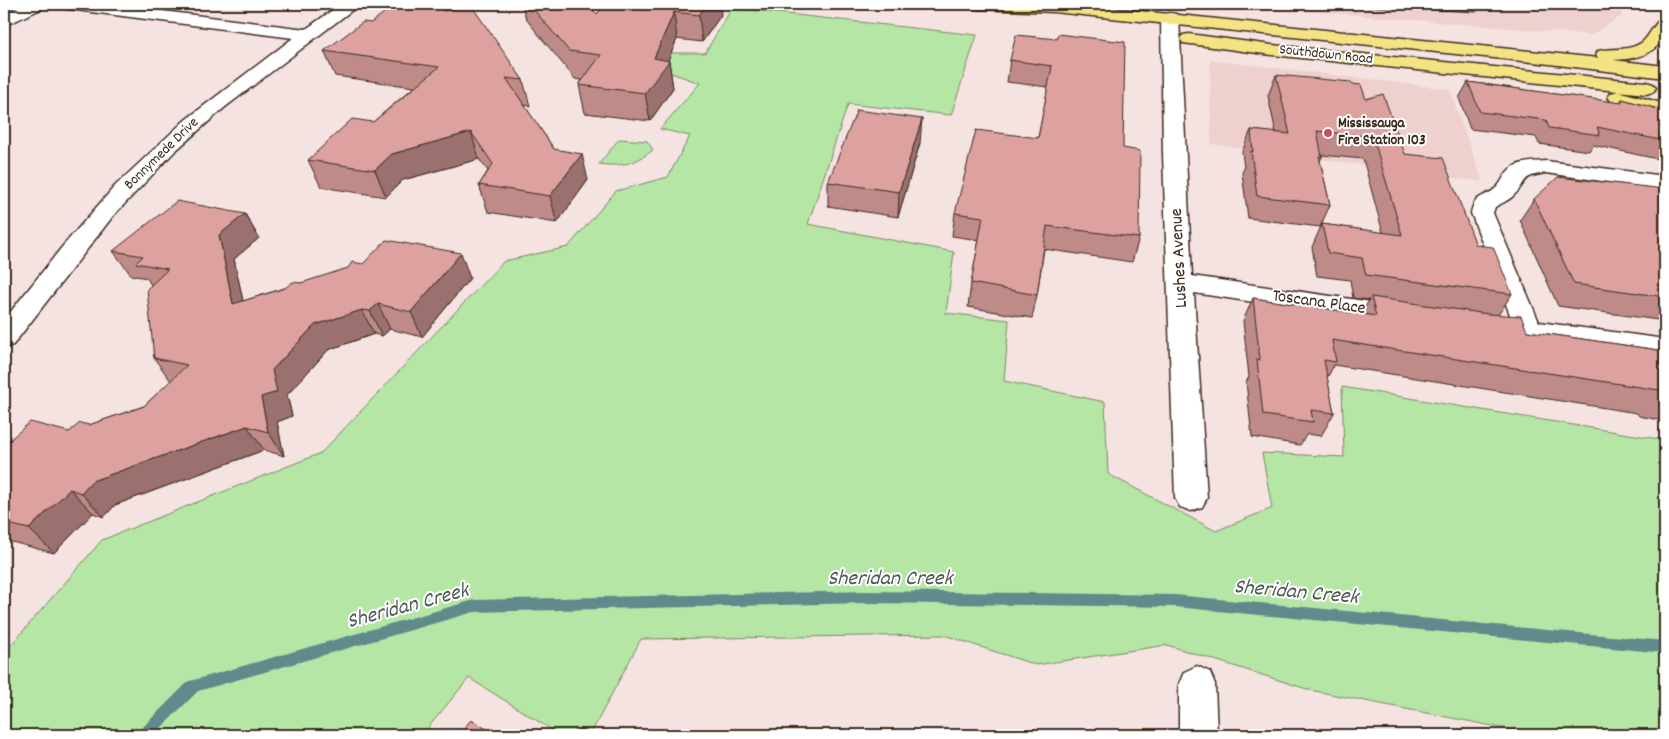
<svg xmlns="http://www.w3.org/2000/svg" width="1669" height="739" viewBox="0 0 1669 739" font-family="Dekko,sans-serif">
<rect width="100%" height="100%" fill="#f5e3e2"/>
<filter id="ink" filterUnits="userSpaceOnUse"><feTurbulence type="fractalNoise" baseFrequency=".02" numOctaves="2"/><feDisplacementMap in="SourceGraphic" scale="10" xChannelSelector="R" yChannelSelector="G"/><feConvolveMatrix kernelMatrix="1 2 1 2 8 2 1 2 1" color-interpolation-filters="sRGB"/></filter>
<g filter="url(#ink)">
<path fill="#eed0ce" d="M1226 4H1611L1623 15 1591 35Z
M1210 60 1449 89 1483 182 1211 144Z"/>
<path fill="#b5e6a6" stroke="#788862" d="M732 8 977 35 951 115 848 104 808 224 954 252 946 313 1009 320 1004 381 1105 402 1108 474 1216 531 1272 508 1262 453 1344 457 1342 387 1665 440V735H1538L1310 690 1167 645 1036 665 944 635 641 639 590 735H560L469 678 422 735H4V653L102 540 321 453 504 261 568 247 616 191 668 177 690 136 660 129 700 83 674 74 635 65 671 53H705Z
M619 139 647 141 653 150C634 164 622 167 599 164Z"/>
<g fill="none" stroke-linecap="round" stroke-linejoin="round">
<path fill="#618a8b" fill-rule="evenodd" d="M867 591 1175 595 1665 641V653L1175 607 867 603 474 612 198 691 154 735H138L140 730 189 681 194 680 474 600Z"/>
<g stroke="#3b2a1e" stroke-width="3">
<path id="minor" d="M24 4H45L43 8 4 26V14Z
M60 4H106L306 29 341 4H360L224 108 174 152 113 216 13 345 4 347V320L62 247 115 186 184 121 293 38 68 9 62 8Z
M1170 13 1176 14 1179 18 1192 276 1400 306 1409 309 1413 315 1409 321 1400 324 1194 293 1207 498 1202 507 1191 511 1180 507 1175 498 1163 154 1161 18 1164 14Z
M1546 161 1665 176V190L1546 173C1517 177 1529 183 1512 197 1507 201 1500 204 1495 207L1493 213 1539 322 1665 339V357L1481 333 1477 327 1481 321 1490 318 1512 320 1471 213C1475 193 1485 199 1497 187 1502 182 1504 175 1508 171 1517 161 1534 162 1546 161Z
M1197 666 1210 672 1215 684 1217 735H1179V684L1184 672Z"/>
</g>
<g stroke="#3b2a1e" stroke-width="3">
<path id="major" d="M971 4H1072L1598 58 1596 55 1598 51C1612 48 1629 51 1641 43 1651 36 1653 21 1665 18V37C1652 56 1635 59 1613 60L1665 66V78L1541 63 1054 12 979 9 973 8Z
M1189 34 1272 45 1646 82 1653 84 1656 88 1653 92 1646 94 1272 55 1183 43 1180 39 1183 35Z
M1618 91 1665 104V116L1611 101 1608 97 1611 93Z"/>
</g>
<use href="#minor" fill="#fff" fill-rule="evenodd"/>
<use href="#major" fill="#f4e382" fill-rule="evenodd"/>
</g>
<path fill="#be8b89" stroke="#3b2a1e" d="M522 4H586L597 14 606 4 721 15 702 42 677 39 668 60 669 61 673 88 650 121 585 113 579 85 582 80 575 79 526 19Z
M1365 4H1480L1476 12 1366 6Z
M467 6 523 80 530 106 524 105 554 149 588 180 557 223 488 212 479 185 488 171 479 159 403 180 386 197 321 187 308 160 373 122 414 87 335 76 324 51 371 23Z
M1057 39 1123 148 1139 238 1132 262 1044 249 1037 295 1032 318 968 307 971 283 979 240 952 236 955 213 1038 138 1048 87 1007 82 1010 60Z
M1276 75 1366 99 1405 154 1476 245 1512 294 1498 315 1527 331 1665 351V421L1639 416 1637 413 1334 365 1327 378 1334 413 1321 436 1307 434 1300 445 1252 437 1246 382 1249 377 1243 321 1253 298 1361 314 1369 300 1353 298 1350 280 1317 276 1312 247 1322 224 1383 233 1363 159 1322 155V157L1320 161 1330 205 1320 227 1248 218 1242 173 1244 168 1242 152 1251 130 1276 133 1268 96Z
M1468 82 1619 103 1622 99 1665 111V156L1662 160 1593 145 1589 151 1539 144 1536 137 1470 129 1459 98Z
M920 143 898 217 828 206V182Z
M1665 189V321L1558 306 1520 220 1534 199Z
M245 214 259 238 234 259 243 301 301 283 470 278 422 337 390 329 382 336 374 334 328 350 287 395 292 416 277 422 284 456 264 450 115 505 104 517 93 513 54 553 4 540V445L69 432 144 406 171 381 154 358 151 285 147 278 131 275 113 251Z"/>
<path fill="#9b716f" stroke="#3b2a1e" d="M452 4H466L471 19 443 11Z
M707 4H720L721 15 702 42 699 15Z
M674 12 677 39 667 63 669 61 673 88 650 121 645 93 654 58Z
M922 119 920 143 898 217 899 192Z
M471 132 479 159 403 180 386 197 375 170 392 154Z
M582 154 588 180 557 223 550 196Z
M245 214 259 238 234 259 249 329 233 304 219 235Z
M461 253 470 278 422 337 411 312Z
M378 304 390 329 382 336 370 311Z
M362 310 374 334 328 350 287 395 292 416 277 422 284 456 268 432 261 397 272 370 315 325Z
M247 426 264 450 115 505 104 517 81 493 92 481Z
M70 489 93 513 54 553 29 529Z"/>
<path fill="#dda29f" stroke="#3b2a1e" d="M395 4H452L443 11 471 5 523 80 506 78 554 149 582 154 550 196 479 185 493 164 471 132 392 154 375 170 308 160 352 119 373 122 439 67 324 51 363 22 371 23Z
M529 4H586L597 14 606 4H707L699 15 674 12 654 58 669 61 645 93 579 85 601 55 569 51Z
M1058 34 1125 42 1123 148 1140 151 1139 238 1047 226 1037 295 971 283 983 217 955 213 976 130 1038 138 1052 66 1010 60 1016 35 1057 39Z
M1276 75 1351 82 1353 84 1361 85 1366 99 1383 94 1405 154 1443 158 1476 245 1493 247 1512 294 1366 275 1362 258 1328 253 1322 224 1402 235 1373 137 1317 131 1322 157 1319 156 1330 205 1257 196 1251 151 1253 152 1251 130 1290 134Z
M1468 82 1622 103V99L1665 111V141L1597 127 1600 135 1549 128 1546 120 1480 112Z
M857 110 922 119 899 192 828 182Z
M1558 177 1665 189V297L1574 284 1534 199Z
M177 201 245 214 219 235 233 304 285 288 293 282 301 283 348 268 352 262 363 264 386 240 461 253 411 312 378 304 370 311 362 310 315 325 272 370 277 392 261 397 268 432 247 426 92 481 81 493 70 489 29 529 4 523V445L30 422 69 432 80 423 89 425 144 406 187 365 154 358 147 289 168 269 136 263 143 256 113 251Z
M1371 297 1488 314 1521 316 1527 331 1665 351V394H1661L1659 390 1332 340 1336 362 1324 360 1334 413 1311 410 1313 422 1263 415 1257 359 1260 360 1253 298 1376 316Z
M471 720 497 735H458Z"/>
</g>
<circle fill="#d1495b" stroke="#fff" stroke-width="2" cx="1328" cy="133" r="5"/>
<g text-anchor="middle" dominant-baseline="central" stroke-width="4" stroke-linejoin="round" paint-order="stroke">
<g font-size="15" fill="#3b2a1e" stroke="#fff">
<text transform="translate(1326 55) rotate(6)">Southdown Road</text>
<text transform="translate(162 154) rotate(-44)">Bonnymede Drive</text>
</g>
<g font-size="15" font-weight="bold" fill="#3b2a1e" stroke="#fff" text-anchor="start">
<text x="1338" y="124">Mississauga<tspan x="1338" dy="17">Fire Station 103</tspan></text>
</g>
<g font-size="18" fill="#3b2a1e" stroke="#fff">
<text transform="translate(1180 258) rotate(-93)">Lushes Avenue</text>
<text transform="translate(1319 303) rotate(8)">Toscana Place</text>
</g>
<g font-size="22" font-style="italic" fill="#4e5a54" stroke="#fff">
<text x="890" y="579">Sheridan Creek</text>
<text transform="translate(1296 593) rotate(5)">Sheridan Creek</text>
<text transform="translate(408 607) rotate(-15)">Sheridan Creek</text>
</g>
</g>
<rect width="1669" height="739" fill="none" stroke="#fff" stroke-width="20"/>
<rect x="10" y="10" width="1649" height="719" fill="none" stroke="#3b2a1e" stroke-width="2" filter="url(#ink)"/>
</svg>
